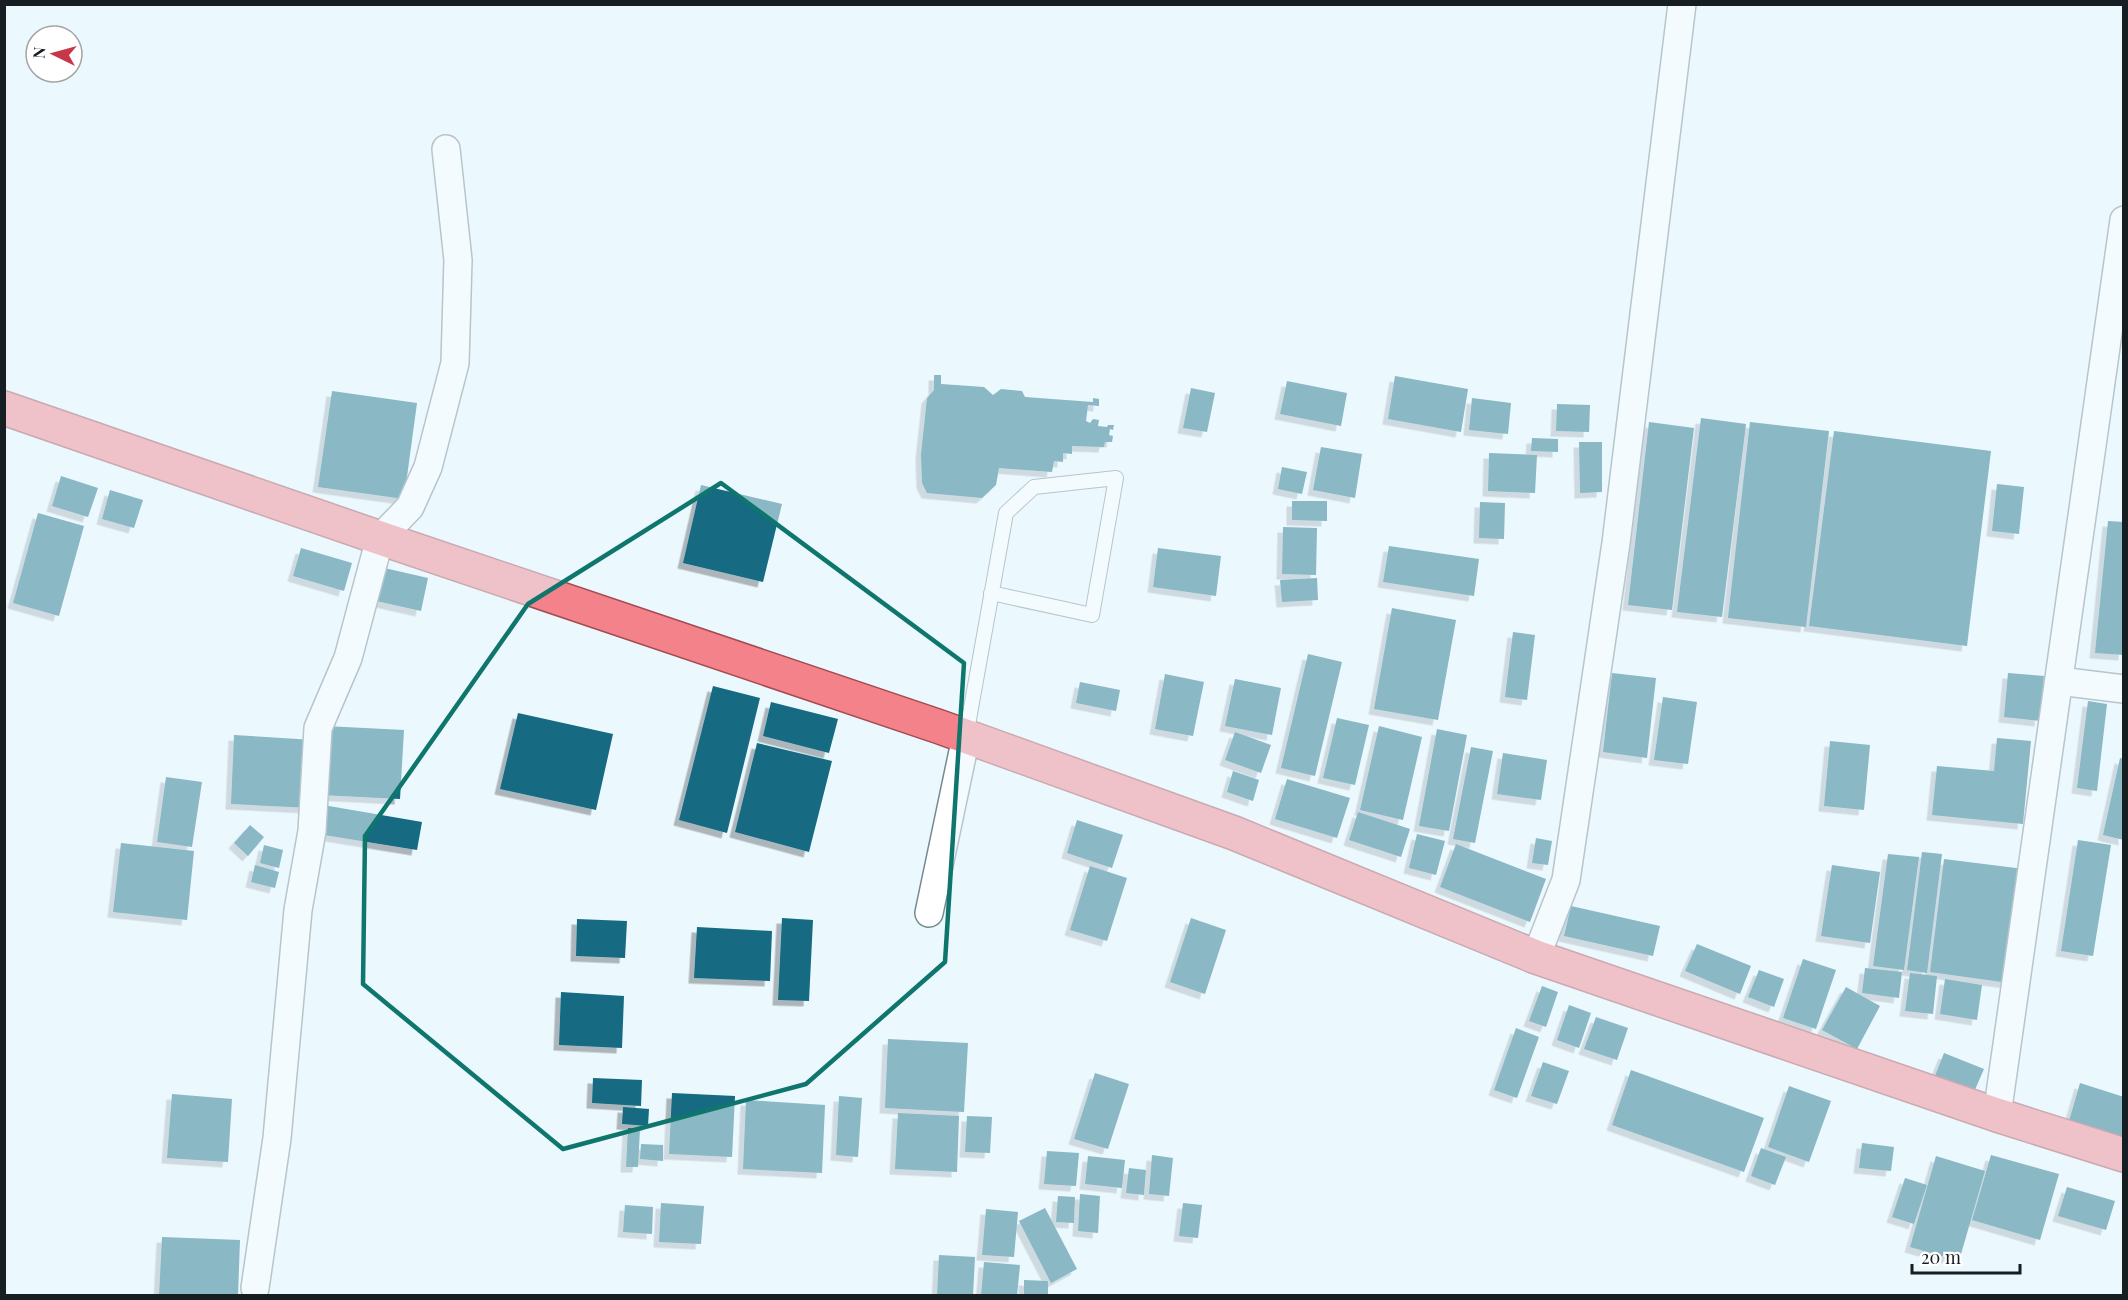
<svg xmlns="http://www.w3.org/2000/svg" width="2128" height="1300" viewBox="0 0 2128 1300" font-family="'Playfair Display',serif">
<defs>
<filter id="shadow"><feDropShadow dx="-5.5" dy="5.5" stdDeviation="0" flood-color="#0004"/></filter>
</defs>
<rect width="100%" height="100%" fill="#ebf8fd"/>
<path fill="#146a82" filter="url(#shadow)" d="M934 375H941V384L984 387 993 395 1001 389 1022 391 1025 397 1093 402V398L1099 399V406L1088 405 1086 421 1090 423 1093 419 1099 420 1098 426 1107 427 1108 425H1114L1113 430 1110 429 1109 435 1113 436 1112 442H1105L1104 447 1072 446V454L1063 453V462L1054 461 1052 472 999 468 996 485 982 498 927 493 922 483 921 454 927 398 934 390Z
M1395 376 1468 389 1461 432 1388 419Z
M1287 381 1347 393 1341 426 1280 414Z
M1191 388 1215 393 1207 432 1183 428Z
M332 391 417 403 404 499 318 487Z
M1472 398 1511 403 1508 434 1469 430Z
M1557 404 1590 405 1589 432 1556 431Z
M1701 418 1746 424 1722 617 1677 612Z
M1649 422 1694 428 1672 610 1628 605Z
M1750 422 1829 431 1806 627 1728 618Z
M1834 431 1991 451 1967 646 1809 626Z
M1532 438 1558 439V452L1531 451Z
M1579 442H1602V492L1580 493Z
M1321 447 1362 454 1355 498 1313 490Z
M1489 453 1537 455 1535 493 1488 491Z
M1282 467 1307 472 1302 494 1278 489Z
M61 476 98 488 88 517 52 506Z
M1997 484 2024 487 2019 534 1992 531Z
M701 485 782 504 763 582 683 563Z
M110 490 143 500 134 528 102 519Z
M1292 501H1327V521L1292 520Z
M1480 502 1505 503 1504 539 1479 538Z
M38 513 84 526 59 616 13 603Z
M2108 521 2124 522V655L2095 653Z
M1283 527 1317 528 1316 575 1282 574Z
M1389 546 1479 559 1474 596 1383 582Z
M301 548 352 563 344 591 293 576Z
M1158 548 1221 556 1216 596 1153 587Z
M380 567 428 578 421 611 372 600Z
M1317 578 1318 600 1282 602 1280 580Z
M1392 608 1456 620 1438 720 1374 709Z
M1513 632 1535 635 1527 700 1505 697Z
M1308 654 1342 662 1315 776 1281 768Z
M1612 673 1656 678 1647 758 1603 752Z
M2008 673 2044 676 2040 721 2004 717Z
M1165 674 1204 682 1193 736 1155 729Z
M1235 679 1281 688 1272 735 1225 726Z
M1080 682 1120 690 1116 711 1076 703Z
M713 686 760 698 727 833 679 820Z
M1663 697 1697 702 1688 764 1654 760Z
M2088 701 2107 704 2097 791 2077 788Z
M771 702 838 719 829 753 763 736Z
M518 713 613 734 596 810 500 789Z
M1337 718 1369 725 1355 785 1323 778Z
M325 726 404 730 400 799 321 795Z
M1379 726 1422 737 1403 820 1360 810Z
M1437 729 1467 735 1449 831 1419 826Z
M1235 732 1271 745 1261 773 1225 760Z
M234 735 313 740 311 808 231 804Z
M1997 738 2031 741 2023 824 1932 815 1937 766 1994 771Z
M1830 741 1870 745 1864 810 1824 806Z
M757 743 832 761 809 852 735 832Z
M1471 747 1493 751 1475 843 1453 839Z
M1503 753 1547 760 1541 800 1497 794Z
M2120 758 2124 759V840L2103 835Z
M1233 771 1259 780 1253 801 1227 792Z
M166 777 202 782 192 847 157 842Z
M1287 779 1350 798 1337 838 1275 819Z
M323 805 422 822 417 850 318 834Z
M1358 812 1410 829 1401 857 1349 840Z
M1077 820 1123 835 1112 868 1067 853Z
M250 825 264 837 248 856 234 843Z
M1417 834 1445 841 1436 875 1409 868Z
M1536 838 1552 841 1548 865 1532 863Z
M2078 840 2111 845 2093 956 2061 951Z
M121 843 194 851 187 920 113 912Z
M1456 844 1546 879 1530 922 1440 887Z
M264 845 283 850 279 868 260 863Z
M1922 852 1942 854 1927 973 1907 970Z
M1888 854 1919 857 1904 970 1873 966Z
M1944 859 2024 869 2009 983 1930 972Z
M255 865 279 872 275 888 251 882Z
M1832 865 1880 872 1870 943 1821 936Z
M1090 866 1127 878 1107 941 1070 930Z
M1571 906 1660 926 1653 956 1564 936Z
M782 918 813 920 809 1001 778 1000Z
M1191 918 1226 930 1205 994 1170 982Z
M577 919 627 921 625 958 576 956Z
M697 927 772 931 770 981 694 978Z
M1697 944 1751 966 1740 994 1685 971Z
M1803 959 1836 970 1816 1029 1783 1018Z
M1865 968 1902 972 1899 998 1862 993Z
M1759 970 1784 979 1774 1007 1748 997Z
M1910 973 1937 976 1933 1014 1905 1011Z
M1945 979 1982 985 1977 1020 1940 1014Z
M1542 986 1558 992 1546 1027 1529 1021Z
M1846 987 1880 1006 1857 1049 1822 1030Z
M561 992 624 996 622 1048 559 1045Z
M1569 1005 1591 1013 1579 1048 1557 1040Z
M1596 1017 1628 1028 1617 1060 1584 1049Z
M1516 1028 1539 1037 1517 1098 1494 1090Z
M888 1039 968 1043 964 1112 885 1108Z
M1944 1053 1984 1069 1974 1092 1935 1076Z
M1543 1062 1569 1071 1557 1104 1531 1096Z
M1631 1070 1764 1118 1744 1172 1612 1125Z
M1095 1073 1129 1084 1108 1149 1074 1139Z
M593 1078 642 1080 641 1106 592 1103Z
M2080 1083 2124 1097V1144L2067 1128Z
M1789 1086 1831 1101 1809 1162 1768 1147Z
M672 1093 735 1096 732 1157 669 1154Z
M172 1094 232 1099 228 1162 167 1158Z
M839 1096 862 1098 858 1157 836 1155Z
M746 1100 825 1105 822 1173 743 1169Z
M623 1107 649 1109 648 1126 622 1124Z
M898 1113 959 1116 957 1172 895 1169Z
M967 1116 992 1117 990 1153 965 1152Z
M628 1128 640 1129 638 1167H626Z
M1862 1143 1894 1147 1891 1171 1859 1168Z
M641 1144 663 1145V1161L640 1159Z
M1761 1148 1786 1157 1775 1185 1751 1176Z
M1047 1151 1079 1153 1076 1186 1044 1184Z
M1152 1155 1173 1158 1169 1196 1149 1194Z
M1991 1155 2059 1174 2040 1240 1972 1220Z
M1088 1156 1125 1160 1122 1188 1085 1184Z
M1936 1156 1985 1171 1959 1261 1910 1247Z
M1129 1168 1146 1170 1144 1195 1126 1193Z
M1905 1178 1927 1185 1914 1224 1892 1217Z
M2067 1187 2115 1201 2106 1230 2058 1216Z
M1080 1194 1100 1196 1098 1233 1078 1231Z
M1058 1196 1075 1197 1074 1223 1056 1222Z
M661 1203 704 1206 701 1244 659 1242Z
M1183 1203 1202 1205 1198 1238 1179 1236Z
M625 1205 653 1207 652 1234 623 1232Z
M1045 1208 1077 1269 1051 1283 1019 1221Z
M986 1209 1018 1212 1014 1257 982 1255Z
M162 1237 240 1240 238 1296H159Z
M939 1255 975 1257 973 1296H937Z
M984 1262 1020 1265 1017 1296H981Z
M1024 1280 1048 1281V1296H1024Z"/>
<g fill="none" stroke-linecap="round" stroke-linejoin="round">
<g stroke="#758990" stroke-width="16">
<path id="service" d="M966 736 1006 513 1034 487 1116 478 1092 615 991 593"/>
</g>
<g stroke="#758990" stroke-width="30">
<path id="minor" d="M2059 681 2124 689
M929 913 966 737
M1536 957 1566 880 1616 543 1682 4
M1997 1115 2124 220
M255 1288 277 1138 298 910 312 831 318 728 348 658 380 538 410 507 428 467 455 363 458 260 446 149"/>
</g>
<g stroke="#a44b52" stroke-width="36">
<path id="trunk" d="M4 408 380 538 940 727 1234 833 1536 957 1997 1115 2124 1155"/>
</g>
<use href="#service" stroke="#fff" stroke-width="14"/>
<use href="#minor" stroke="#fff" stroke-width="27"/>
<use href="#trunk" stroke="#f3828a" stroke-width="33"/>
</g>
<path d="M0 0H2128V1300H0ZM721 483 964 663 945 962 806 1084 563 1149 363 984 365 836 528 604Z" fill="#ebf8fd" fill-opacity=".55" fill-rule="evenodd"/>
<path fill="none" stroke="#0f766e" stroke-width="4.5" stroke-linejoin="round" d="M721 483 964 663 945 962 806 1084 563 1149 363 984 365 836 528 604Z"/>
<rect width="2128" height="1300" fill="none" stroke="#161e21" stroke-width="12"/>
<g transform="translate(54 54) rotate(275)"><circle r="28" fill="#ffffff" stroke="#a2a5a6" stroke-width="1.5"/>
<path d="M0-4.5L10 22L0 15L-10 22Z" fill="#c83749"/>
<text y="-9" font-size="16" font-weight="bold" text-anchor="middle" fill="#161e21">N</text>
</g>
<path d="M1912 1264v9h108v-9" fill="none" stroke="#161e21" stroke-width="3"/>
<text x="1921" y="1264" font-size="18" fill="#161e21" stroke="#ffffff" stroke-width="4.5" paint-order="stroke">20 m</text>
</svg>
